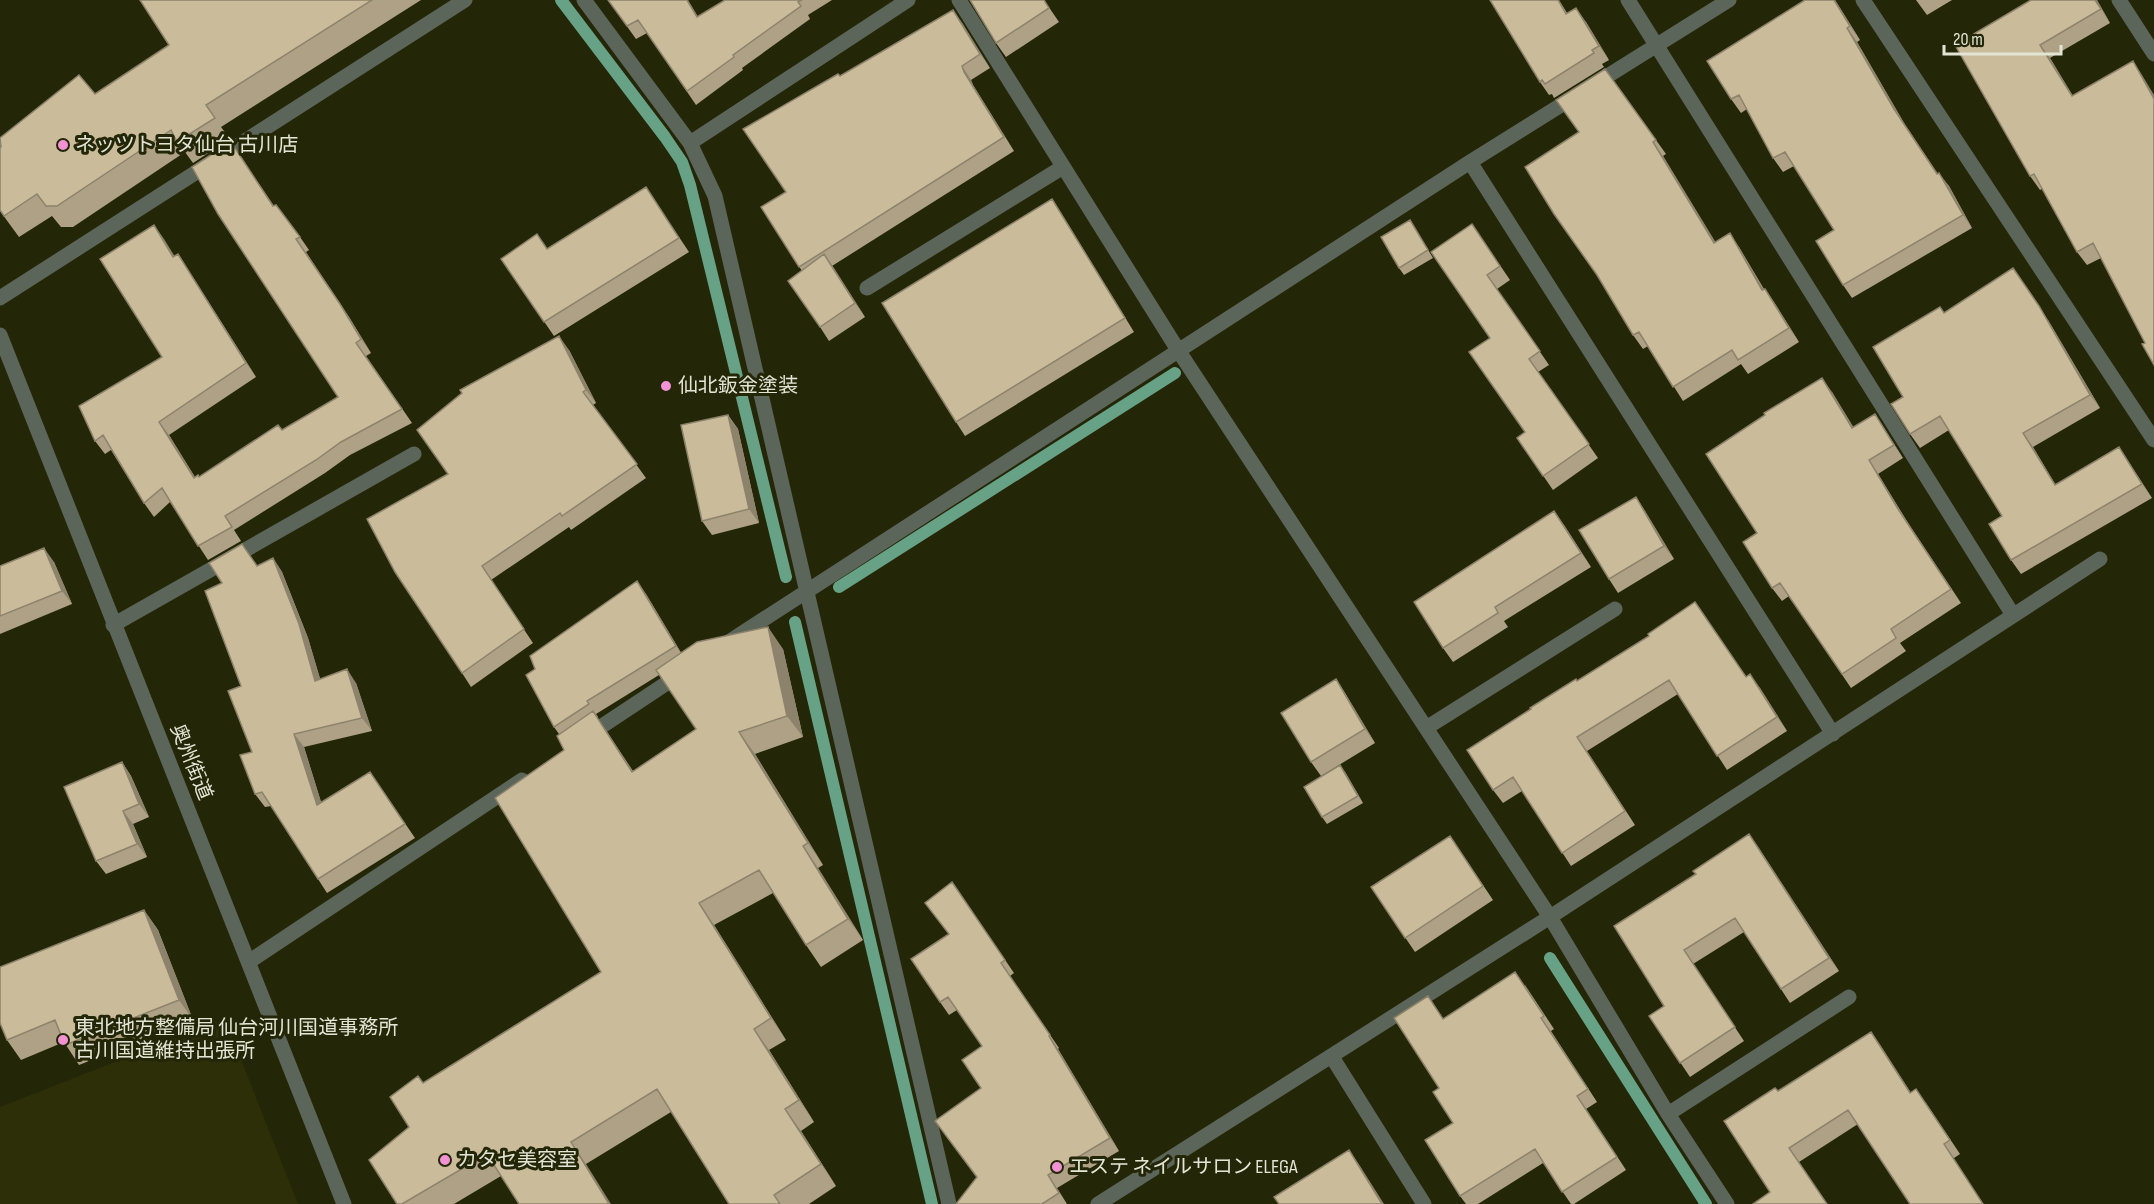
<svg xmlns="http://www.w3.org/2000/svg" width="2154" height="1204" viewBox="0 0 2154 1204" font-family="'Sofia Sans Condensed','Noto Sans JP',sans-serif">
<rect width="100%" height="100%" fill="#242608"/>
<path fill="#2d2f08" d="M225 1019 298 1204H0V1107Z"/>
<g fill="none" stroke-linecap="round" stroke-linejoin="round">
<path stroke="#67a286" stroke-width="12" d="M561 0 665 137 682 162 690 185 786 577
M839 587 1175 373
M795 622 932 1204
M1550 958 1706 1204"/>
<path stroke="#5c6559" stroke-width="15" d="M1863 0 2154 440
M2119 0 2154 54
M867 288 1063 167"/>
<path stroke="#5c6559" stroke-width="15" d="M584 0 690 143 715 196 949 1204
M959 0 1178 350 1550 917 1668 1114 1727 1204
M1628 0 2013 615
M690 143 908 0
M1470 162 1833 734
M0 298 465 0
M113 625 414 454
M727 643 1470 162 1729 0
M1426 728 1615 609
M587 736 682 673
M250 961 522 780
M1332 1057 1424 1204
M1668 1114 1849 997
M1098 1204 1550 917 2100 559"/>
<path stroke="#5c6559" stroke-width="15" d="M0 335 344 1204"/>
</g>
<path fill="#aea185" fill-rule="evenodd" d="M140 0H421L221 127 230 139 193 163 185 152 73 227H61L52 216 19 237 0 211V147L95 94 169 45Z
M608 0 698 17 725 0H832L808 15 810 19 742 68 743 70 696 105 647 33 636 39Z
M970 0H1044L1059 22 1006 57 996 43Z
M1490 0H1559L1567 13 1586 22 1609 60 1602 64 1604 67 1554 98 1552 94 1549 95 1540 82Z
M1835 0 1860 40 1857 42 1904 123 1938 174 1949 186 1972 228 1852 298 1843 285 1834 230 1794 166 1783 172 1773 158 1747 109 1741 113 1731 99Z
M1916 0H1952L1927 15Z
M2097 0 2110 23 2050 58 2073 96 2142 75 2145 343 2101 258 2087 265 2077 252 2042 189 2040 190 2030 176 1955 45Z
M953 10 990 68 971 80 973 85 1014 151 832 266 865 317 829 341 820 327 802 271 761 207 786 192 840 76Z
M1605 69 1666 154 1663 156 1715 242 1739 247 1764 289H1765L1774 302 1799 342 1748 374 1741 364 1683 401 1648 346 1643 349 1633 335 1579 132Z
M240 156 274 206 300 237 309 250 306 252 349 317 371 353 366 356 412 423 350 455 325 473 234 530 241 541 208 560 170 502 154 517 144 503 111 450 105 454 95 441 162 357 154 225 174 256 187 268 256 377 169 435 195 477H199L282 430 338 397Z
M1052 199 1061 213 1134 332 965 436 956 422Z
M655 201 689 252 554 336 501 259 547 249Z
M1410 220 1433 258 1404 275 1399 268Z
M1472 224 1510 280 1497 289 1549 365 1538 372 1598 458 1553 490 1517 438 1525 432 1490 338Z
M1945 313 2048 320 2100 408 2033 447 2055 484 2128 461 2152 498 2021 574 2011 560 2002 516 1949 430 1920 448 1910 434 1903 397Z
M569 350 596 403 593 405 646 478 571 530 569 527 491 580 533 643 471 687 462 673 448 474Z
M1832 392 1853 427 1875 414 1903 458 1878 474 1908 523 1961 603 1900 643 1906 651 1851 688 1789 596 1782 601 1772 588 1757 533Z
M728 415 738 429 759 523 712 535 702 521Z
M1636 497 1645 511 1674 559 1618 593 1609 579Z
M1564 525 1591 567 1504 621 1508 627 1453 662 1443 648Z
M273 558 282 572 308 638 320 679 356 683 372 731 304 747 321 802 370 772 415 838 327 893 271 806 265 807 255 794 252 752 241 686 222 583Z
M54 562 72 604 0 634V566Z
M646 594 681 653 783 649 803 737 755 754 823 865 818 868 863 940 821 967 806 945 773 893 714 925 786 1040 769 1050 814 1122 801 1131 836 1186 809 1204H729L671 1112 586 1164 501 1176 454 1204H397L409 1127 423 1083 601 972 564 750 559 734 554 727ZM659 675 696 729 633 771 597 717H598L596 714Z
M1746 677 1760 688 1787 731 1727 770 1678 694 1587 751 1635 825 1571 866 1522 791 1503 803 1493 790 1578 681Z
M1336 679 1345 693 1375 743 1321 776 1311 762Z
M122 762 131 776 149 817 133 824 147 857 106 874 96 861Z
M1345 772 1363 803 1327 824 1322 817Z
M1749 834 1839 971 1790 1003 1744 932 1693 964 1744 1041 1690 1077 1649 1016 1664 1006 1696 874Z
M1450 836 1493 900 1415 952 1371 887Z
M952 882 1014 973 1010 976 1059 1048 1058 1049 1119 1151 1057 1188 1067 1204H956L977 1178 935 1121 981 1088 982 1046 957 1010 949 1015 940 1002 949 934 925 903Z
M144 910 158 930 193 1020 79 1065 64 1042 21 1060 7 1040Z
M1525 985 1554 1029 1551 1031 1597 1102 1586 1109 1626 1170 1574 1204H1571L1543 1163 1478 1204H1466L1460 1196 1453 1123 1439 1088 1444 1019Z
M1871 1032 1911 1093 1926 1103 1960 1154 1954 1158 1858 1124 1799 1162 1770 1192 1778 1091Z"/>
<path fill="#8d836c" d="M687 0H688L706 30 697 17Z
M1834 0H1835L1860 40 1850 26Z
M2095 0H2097L2110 23 2101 9Z
M1576 8 1586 22 1609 60 1599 46Z
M953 10 963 24 990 68 980 54Z
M1847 28 1857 42 1904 123 1894 109Z
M2040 45 2050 58 2081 110 2072 96Z
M2133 61 2142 75 2154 95V99Z
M962 66 971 80 973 85 1014 151 964 72Z
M1653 142 1663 156 1724 256 1714 243Z
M1939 173 1949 186 1972 228 1963 215Z
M1052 199 1061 213 1134 332 1125 318Z
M154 225 164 239 183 270 173 257Z
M1730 233 1739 247 1772 304 1762 290Z
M296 239 349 317 371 353 361 339Z
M178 254 187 268 256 377 246 363Z
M824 254 834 268 865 317 855 303Z
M2013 268 2048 320 2100 408 2090 395Z
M1765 289 1774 302 1799 342 1789 328Z
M559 336 569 350 596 403 586 390Z
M1822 378 1832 392 1862 441 1852 428Z
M1875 414 1884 428 1903 458 1894 445Z
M728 415 738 429 759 523 749 509Z
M159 422 169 435 203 491 194 478Z
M2023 433 2033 447 2064 499 2055 485Z
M2119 447 2128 461 2152 498 2142 484Z
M1869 460 1878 474 1908 523 1961 603 1898 509Z
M1636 497 1645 511 1674 559 1664 546Z
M1554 511 1564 525 1591 567 1581 553Z
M44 548 54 562 72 604 62 591Z
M273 558 282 572 308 638 325 695 315 681Z
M637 581 646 594 685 659 676 646Z
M768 627 783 649 803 737 787 716Z
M347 669 356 683 372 731 362 718Z
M1750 674 1760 688 1787 731 1777 717Z
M1336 679 1345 693 1375 743 1365 729Z
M593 711 608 733 647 794 632 772Z
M739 732 755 754 823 865 808 843Z
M294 734 304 747 326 818 317 805Z
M122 762 131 776 149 817 139 804Z
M1340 765 1345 772 1363 803 1358 796Z
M123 811 133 824 147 857 137 844Z
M1749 834 1759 848 1839 971 1829 958Z
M803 846 818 868 863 940 848 919Z
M699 903 714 925 786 1040 771 1018Z
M144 910 158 930 193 1020 179 1000Z
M754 1029 769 1050 814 1122 799 1100Z
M1871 1032 1881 1046 1920 1107 1910 1093Z
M1049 1036 1058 1049 1119 1151 1110 1138Z
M785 1109 801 1131 836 1186 821 1164Z
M571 1142 586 1164 611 1204H609Z
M1349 1150 1360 1166 1384 1204H1382Z"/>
<path fill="#cabb9b" stroke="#8d836c" stroke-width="1.5" d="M140 0H372L206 105 215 118 177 142 171 130 57 206H46L37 194 4 216 0 210V147H1L0 138 79 75 95 94 169 45Z
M608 0H687L697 17 725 0H802L798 2 801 6 733 55 734 57 687 91 638 20 627 26Z
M970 0H1044L1049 8 996 43Z
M1490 0H1558L1566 14 1576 8 1599 46 1592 50 1594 53 1545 84 1542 80 1540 82Z
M1805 0H1834L1850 26 1847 28 1894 109 1937 174 1939 173 1963 215 1843 285 1816 241 1834 230 1785 152 1773 158 1739 95 1731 99 1707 61Z
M2031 0H2095L2101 9 2040 45 2072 96 2133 61 2154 99V365L2142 344 2145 343 2093 243 2077 252 2034 174 2030 176 1955 45Z
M953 10 980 54 962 66 964 72 1004 137 799 267 761 207 786 192 743 129 838 74 840 76Z
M1605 69 1656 140 1653 142 1714 243 1730 233 1762 290 1765 289 1789 328 1738 360 1732 350 1673 387 1639 332 1633 335 1597 275 1554 214 1525 167 1579 132 1556 100Z
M231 142 273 206 276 205 300 237 296 239 340 304 361 339 356 343 402 409 341 442 316 460 225 516 232 527 198 546 162 488 144 503 103 435 95 441 79 406 162 357 100 259 154 225 173 257 178 254 246 363 159 422 194 478 198 475 199 477 278 425 282 430 338 397 218 214 192 167Z
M646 187 679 238 544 322 501 259 537 234 547 249Z
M1052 199 1125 318 956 422 882 303Z
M1410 220 1428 250 1399 268 1381 237Z
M1472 224 1500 266 1487 275 1540 351 1529 359 1589 444 1543 476 1517 438 1525 432 1469 352 1490 338 1431 252Z
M824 254 855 303 820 327 788 281Z
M2013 268 2039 306 2090 395 2023 433 2055 485 2119 447 2142 484 2011 560 1989 524 2002 516 1940 416 1910 434 1891 404 1903 397 1873 347 1940 307 1944 313Z
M559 336 586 390 583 392 637 464 562 516 560 513 482 566 524 629 462 673 395 572 367 519 448 474 417 430 462 393 460 390Z
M1822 378 1852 428 1875 414 1894 445 1869 460 1898 509 1951 589 1891 629 1896 638 1842 674 1780 583 1772 588 1743 542 1757 533 1706 454 1765 415 1764 413Z
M728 415 749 509 702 521 681 425Z
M1636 497 1664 546 1609 579 1579 530Z
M1554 511 1581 553 1495 607 1498 613 1443 648 1414 602Z
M242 544 257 566 273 558 299 624 315 681 347 669 362 718 294 734 317 805 370 772 405 824 318 879 262 792 255 794 240 755 252 752 228 691 241 686 205 591 222 583 209 563Z
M44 548 62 591 0 616V566Z
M637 581 676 646 587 701 589 704 554 727 526 675 535 669 530 656Z
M1695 602 1746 677 1750 674 1777 717 1717 756 1669 680 1577 737 1625 811 1562 853 1513 777 1493 790 1467 750 1531 709 1530 708 1576 679 1577 681 1649 636 1648 634Z
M768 627 787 716 739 732 808 843 803 846 848 919 806 945 759 870 699 903 771 1018 754 1029 799 1100 785 1109 821 1164 774 1195 780 1204H729L657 1089 571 1142 609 1204H519L487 1154 402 1204H397L369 1160 409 1127 390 1097 418 1076 423 1083 601 972 495 798 564 750 557 736 593 711 632 772 696 729 656 670 697 642Z
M1336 679 1365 729 1311 762 1281 713Z
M122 762 139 804 123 811 137 844 96 861 64 787Z
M1340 765 1358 796 1322 817 1304 787Z
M1749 834 1829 958 1781 989 1735 918 1684 950 1735 1027 1680 1063 1649 1016 1664 1006 1614 926 1696 874 1693 871Z
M1450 836 1483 886 1405 938 1371 887Z
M952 882 1005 960 1001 963 1050 1035 1049 1036 1110 1138 1048 1175 1059 1193 1042 1204H956L977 1177 935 1121 981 1088 962 1060 982 1046 948 997 940 1002 911 959 949 934 925 903Z
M144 910 179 1000 65 1045 55 1020 7 1040 0 1023V967Z
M1515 972 1544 1016 1541 1018 1588 1089 1577 1096 1617 1157 1562 1192 1535 1149 1460 1196 1425 1140 1453 1123 1433 1092 1439 1088 1394 1018 1428 996 1443 1019Z
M1871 1032 1910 1093 1916 1089 1950 1140 1944 1144 1983 1204H1910L1848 1110 1789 1148 1827 1204H1753L1770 1192 1724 1121 1775 1088 1778 1091Z
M1349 1150 1382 1204H1279L1274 1197Z"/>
<g fill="#f391d5" stroke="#242608" stroke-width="2">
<circle cx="63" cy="145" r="6"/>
<circle cx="666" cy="386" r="6"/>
<circle cx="63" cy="1040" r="6"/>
<circle cx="445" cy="1160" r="6"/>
<circle cx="1057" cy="1167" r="6"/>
</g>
<g text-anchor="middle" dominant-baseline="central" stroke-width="6" stroke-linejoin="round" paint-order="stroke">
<g font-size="20" fill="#e3e5d4" stroke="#242608" text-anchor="start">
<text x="75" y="145">ネッツトヨタ仙台 古川店</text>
<text x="678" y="386">仙北鈑金塗装</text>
<text x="75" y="1028">東北地方整備局 仙台河川国道事務所<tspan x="75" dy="23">古川国道維持出張所</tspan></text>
<text x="457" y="1160">カタセ美容室</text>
<text x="1069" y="1167">エステ ネイルサロン ELEGA</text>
</g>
<g font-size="20" fill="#e3e5d4" stroke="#242608">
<text transform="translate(191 762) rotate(68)">奥州街道</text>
</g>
</g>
<path d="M1944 45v9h117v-9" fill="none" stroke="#e3e5d4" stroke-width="3"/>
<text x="1953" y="45" font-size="18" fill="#e3e5d4" stroke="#242608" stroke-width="4.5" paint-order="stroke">20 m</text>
</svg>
